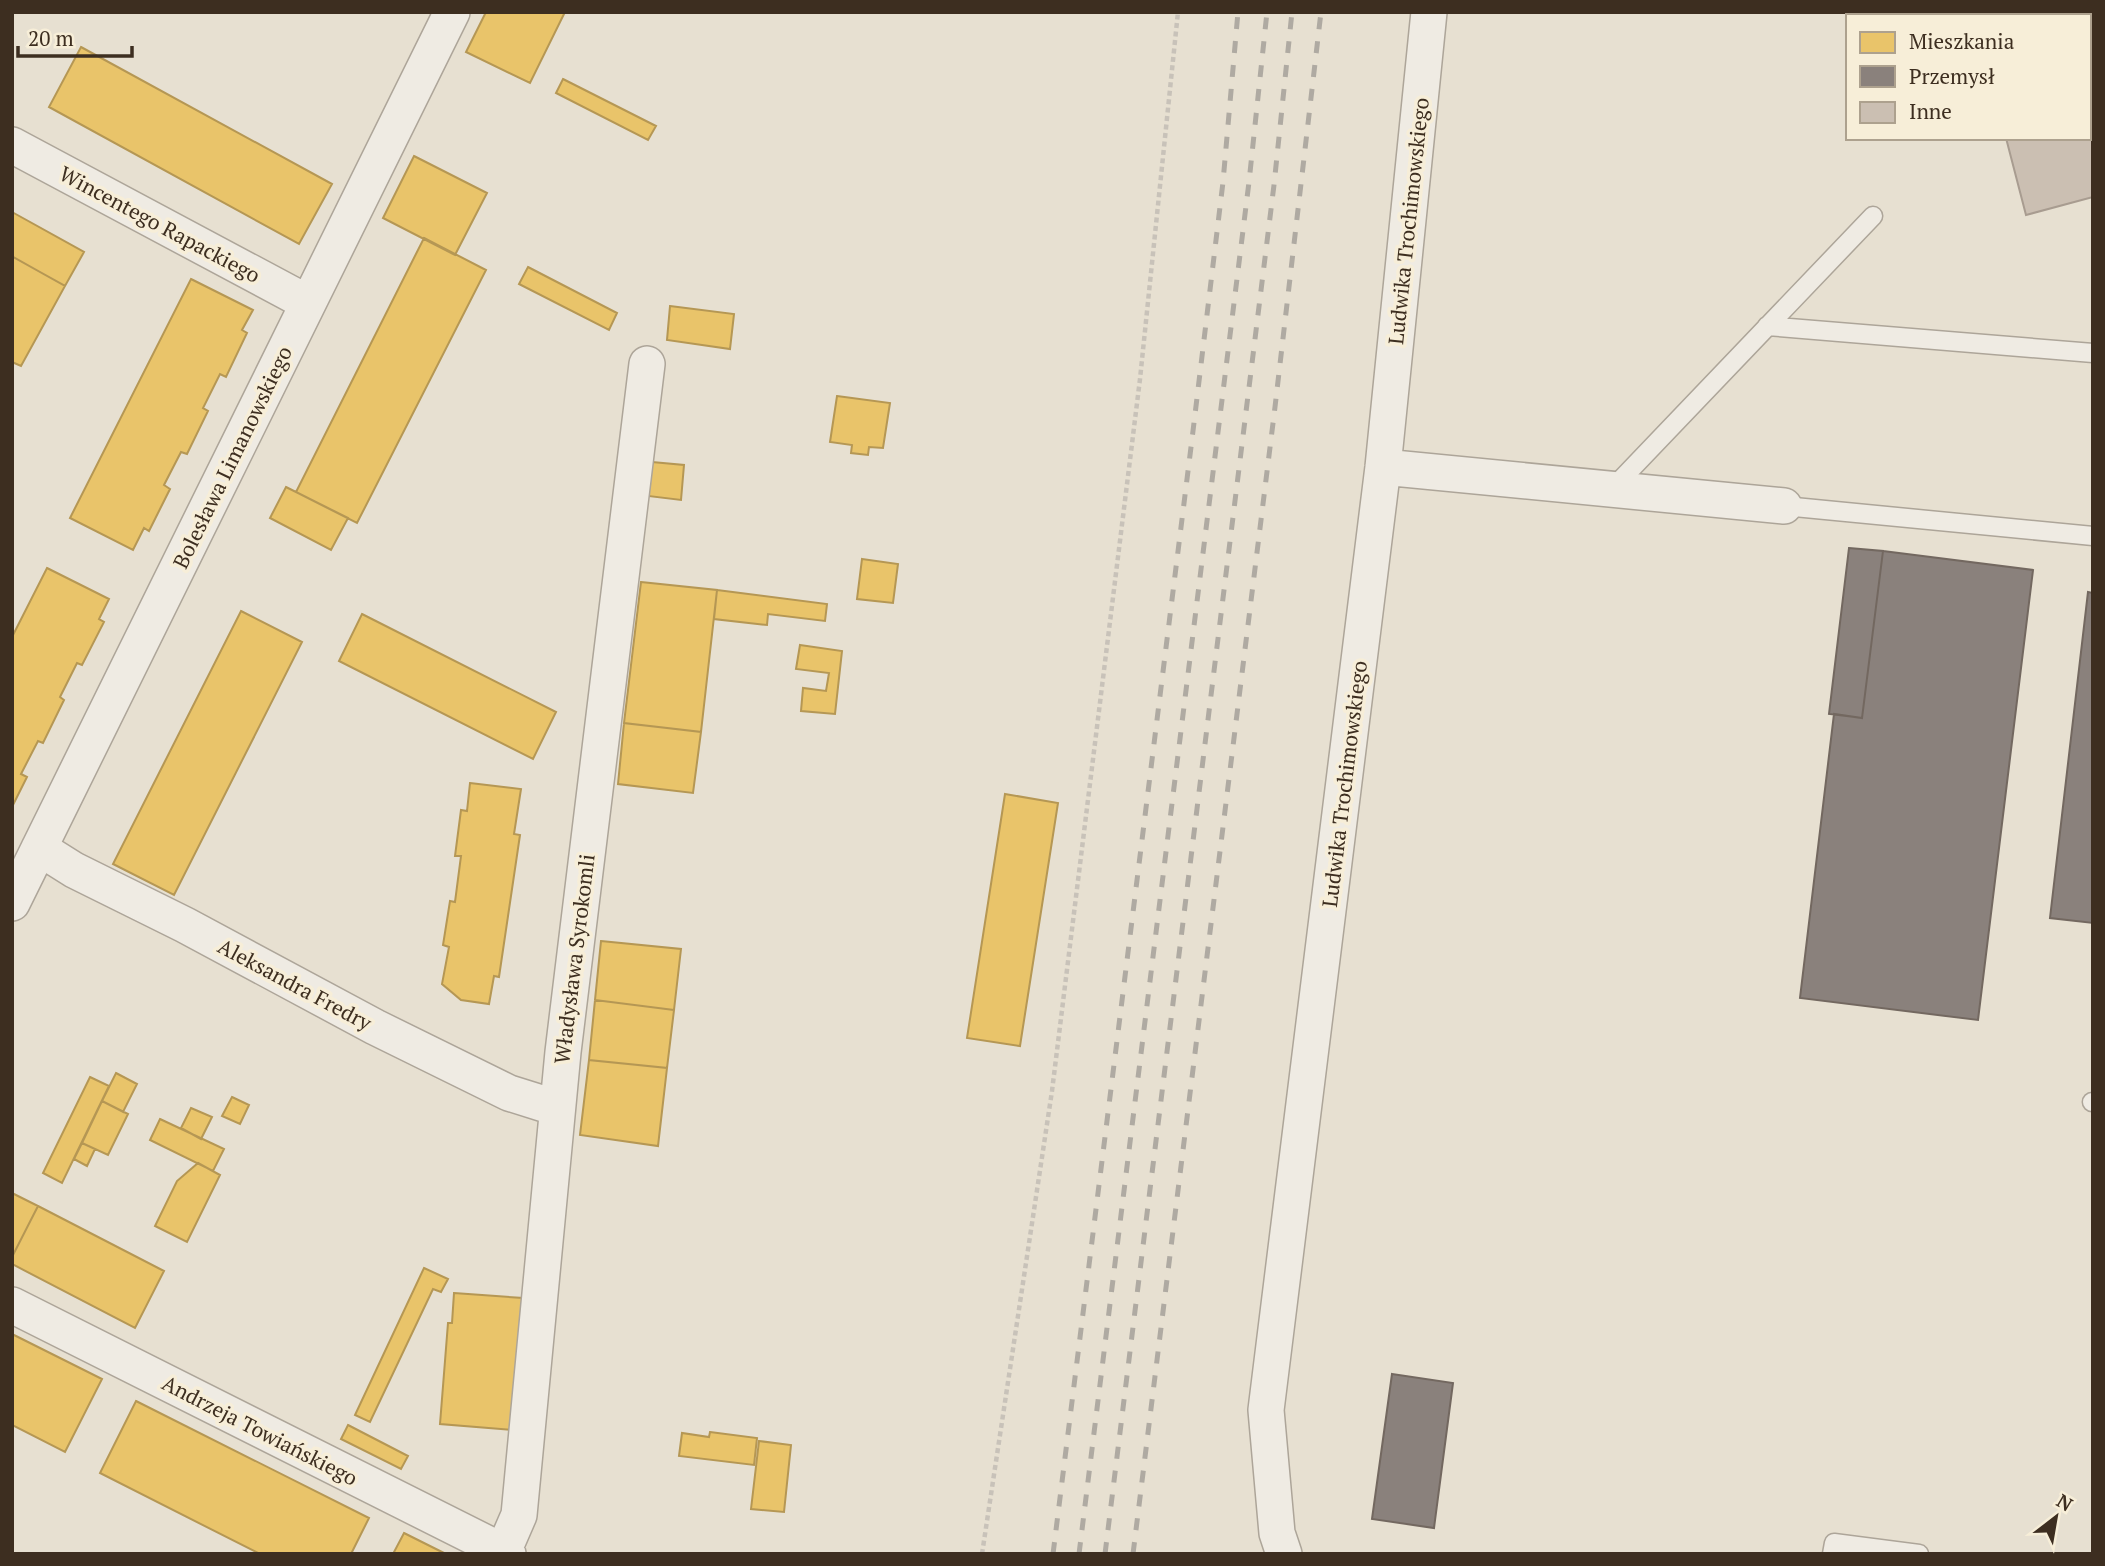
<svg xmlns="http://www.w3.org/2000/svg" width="2105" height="1566" viewBox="0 0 2105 1566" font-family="'PT Serif',serif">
<rect width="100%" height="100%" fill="#e7e0d1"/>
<path fill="#e9c46a" stroke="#b59754" stroke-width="2" d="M486 12H565L530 83 466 52Z
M81 47 332 184 299 244 49 107Z
M563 79 656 126 648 140 556 93Z
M414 156 487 193 455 255 383 218Z
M12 212 84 252 65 286 13 257 12 259Z
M424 238 486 270 357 523 296 492Z
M13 257 65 286 21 366 12 362Z
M528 267 617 313 609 330 519 284Z
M191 279 253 310 242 330 247 333 226 377 220 374 203 408 208 411 187 454 181 452 164 485 170 489 149 531 144 528 133 550 70 518Z
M670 306 734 314 730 349 667 340Z
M837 396 890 403 883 448 869 447 868 455 851 453 852 445 830 442Z
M652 462 684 465 681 500 648 496Z
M286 487 348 518 331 550 270 518Z
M862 559 898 564 893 603 857 599Z
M47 568 109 599 99 619 104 622 82 665 77 663 60 697 64 700 43 743 38 741 21 774 27 777 12 807V637Z
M641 582 717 590 701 732 624 723Z
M717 590 827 604 825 621 768 614 767 625 714 619Z
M241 611 302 642 174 895 113 864Z
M362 614 556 712 533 759 339 661Z
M800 645 842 651 835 714 801 711 803 688 826 691 829 673 796 669Z
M624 723 701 732 693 793 618 784Z
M470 783 521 789 514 834 520 835 499 977 494 976 489 1004 461 1000 442 984 449 947 443 945 450 901 455 902 461 856H455L461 810 467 811Z
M1005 794 1058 803 1020 1046 967 1038Z
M601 941 681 949 674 1010 595 1000Z
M595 1000 674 1010 667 1068 589 1060Z
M589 1060 667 1068 658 1146 580 1135Z
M116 1073 137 1084 123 1112 102 1101Z
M90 1077 109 1086 62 1183 43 1173Z
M232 1097 249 1105 240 1124 222 1116Z
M102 1101 128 1114 108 1155 82 1143Z
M191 1108 212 1117 201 1139 181 1128Z
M160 1119 224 1149 213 1171 150 1140Z
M82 1143 95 1149 87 1166 74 1159Z
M198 1163 220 1175 187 1242 155 1226 177 1181Z
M12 1193 38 1206 12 1257Z
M38 1206 164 1271 135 1328 12 1264V1257Z
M424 1268 448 1279 441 1292 433 1289 370 1422 355 1415Z
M454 1293 523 1298 512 1430 440 1424 448 1323H452Z
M12 1334 102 1379 65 1452 12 1425Z
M136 1401 369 1518 351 1554H260L100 1473Z
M348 1425 408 1456 401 1469 341 1439Z
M710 1432 757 1438 754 1465 679 1456 682 1433 709 1437Z
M759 1441 791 1445 784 1512 751 1509Z
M404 1533 446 1554H393Z"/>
<path fill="#8a817c" stroke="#736860" stroke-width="2" d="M1849 548 1883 551 1862 718 1829 714Z
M1883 551 2033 570 1978 1020 1800 998 1834 714 1862 718Z
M2088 592 2093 593V923L2050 918Z
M1392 1374 1453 1383 1434 1528 1372 1519Z"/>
<path fill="#cbbfb2" stroke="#a89c90" stroke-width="2" d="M2089 56 2090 59H2093V197L2026 215 2006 138H2089Z"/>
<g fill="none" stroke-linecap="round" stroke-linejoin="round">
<g stroke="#ada599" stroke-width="21">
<path id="lane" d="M1767 326 2093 353
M1612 489 1873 216
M1784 506 2093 536
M2092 1102H2093
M1832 1554 1834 1543 1919 1554"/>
</g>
<g stroke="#ada599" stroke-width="38">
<path id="street" d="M12 145 308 303
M1383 467 1784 506
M39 848 74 870 185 925 375 1027 509 1093 557 1108
M12 903 452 12
M12 1305 508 1554
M503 1552 519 1515 563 1052 647 364
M1284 1554 1277 1533 1266 1410 1383 467 1429 12"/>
</g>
<path stroke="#c8c2b9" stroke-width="4.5" stroke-dasharray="5 3.5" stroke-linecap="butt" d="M982 1554 1052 1091 1140 379 1178 12"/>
<use href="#lane" stroke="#efebe3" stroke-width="18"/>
<use href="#street" stroke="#efebe3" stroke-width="35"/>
<path stroke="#afaaa2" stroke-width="5" stroke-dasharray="12 12" stroke-linecap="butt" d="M1053 1554 1193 431 1223 182 1238 12
M1079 1554 1249 182 1267 12
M1105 1554 1274 185 1292 12
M1133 1554 1275 407 1321 12"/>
</g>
<g text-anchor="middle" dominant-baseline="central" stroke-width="7" stroke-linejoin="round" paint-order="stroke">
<g font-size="21" fill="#3d2e20" stroke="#f7eed8">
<text transform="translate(1408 221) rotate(-84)">Ludwika Trochimowskiego</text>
<text transform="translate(160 224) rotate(28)">Wincentego Rapackiego</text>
<text transform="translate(232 457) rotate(-64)">Bolesława Limanowskiego</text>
<text transform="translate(1344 784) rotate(-83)">Ludwika Trochimowskiego</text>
<text transform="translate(574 959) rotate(-83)">Władysława Syrokomli</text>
<text transform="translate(295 984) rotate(28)">Aleksandra Fredry</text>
<text transform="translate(260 1430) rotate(27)">Andrzeja Towiańskiego</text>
</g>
</g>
<rect width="2105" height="1566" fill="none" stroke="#3d2e20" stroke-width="28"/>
<rect x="1846" y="14" width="245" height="126" fill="#f7eed8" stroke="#ada18e" stroke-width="2"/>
<rect x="1860" y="32" width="35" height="21" fill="#e9c46a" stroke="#ada18e" stroke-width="2"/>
<text x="1909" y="49" font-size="21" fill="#3d2e20">Mieszkania</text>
<rect x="1860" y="66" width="35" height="21" fill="#8a817c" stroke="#ada18e" stroke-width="2"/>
<text x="1909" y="84" font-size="21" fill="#3d2e20">Przemysł</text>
<rect x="1860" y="102" width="35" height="21" fill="#cbbfb2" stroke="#ada18e" stroke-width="2"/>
<text x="1909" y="119" font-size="21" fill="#3d2e20">Inne</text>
<g transform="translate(2056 1517) rotate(31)" stroke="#f7eed8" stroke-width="5" paint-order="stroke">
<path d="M0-5L12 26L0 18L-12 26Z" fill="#3d2e20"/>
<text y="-10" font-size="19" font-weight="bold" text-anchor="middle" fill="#3d2e20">N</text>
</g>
<path d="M18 46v10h114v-10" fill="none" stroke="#3d2e20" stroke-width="3.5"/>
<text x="28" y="46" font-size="21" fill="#3d2e20" stroke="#f7eed8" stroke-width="5" paint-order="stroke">20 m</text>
</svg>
